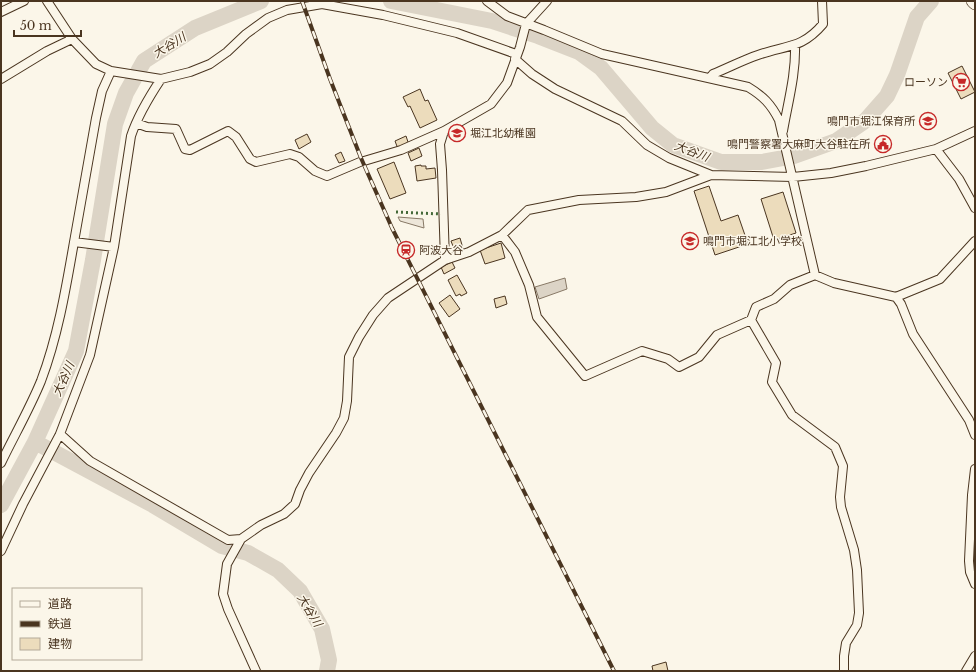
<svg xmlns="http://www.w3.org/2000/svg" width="976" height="672" viewBox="0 0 976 672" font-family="'Libre Baskerville','Noto Sans JP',serif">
<rect width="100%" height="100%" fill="#fbf6e9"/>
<path fill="#ede6d9" stroke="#887966" d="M398 217 423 219 424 228 400 221Z"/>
<path fill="#dcd4c6" stroke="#887966" d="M565 278 567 289 539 299 535 287Z"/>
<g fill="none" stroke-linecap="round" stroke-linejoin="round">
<path stroke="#dcd4c6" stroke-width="16" d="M391 1 492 21 538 36 579 52 601 68 652 128 673 145 721 162H762L794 156 836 141 865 121 887 96 897 75 917 17 931 1
M35 442 153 505 222 546 248 553 278 570 300 591 322 629 329 660 327 671
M1 505 35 442 76 351 93 260 115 124 126 93 144 61 195 28 261 1"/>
</g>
<path fill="#ecdcbc" stroke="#4a3520" d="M962 66 975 92 961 99 948 73Z
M420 89 425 101 428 100 437 120 420 128 410 106 408 107 403 97Z
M307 134 311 142 299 149 295 140Z
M406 136 409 145 398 149 395 141Z
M419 148 422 156 411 161 408 153Z
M341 152 345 161 339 163 335 155Z
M394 162 406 193 390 199 377 169Z
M421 165V166H426V169L435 168 436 178 417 181 415 166Z
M709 186 721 221 738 215 748 244 715 255 694 191Z
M783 192 796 233 774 240 761 199Z
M460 238 464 252 456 254 451 241Z
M501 243 505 258 485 264 480 250Z
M452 262 455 268 444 274 441 267Z
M457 275 467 293 461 296 460 294 456 296 448 280Z
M450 295 460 309 449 317 439 303Z
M505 296 507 304 496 308 494 299Z
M666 662 668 671H653L652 666Z"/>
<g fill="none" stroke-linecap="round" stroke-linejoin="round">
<g stroke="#4a3520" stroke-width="10">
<path id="street" d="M47 1 72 39 96 64 111 71
M487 1 507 16 544 30 602 54 748 87C763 96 771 104 779 120L815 275 834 283 896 297 901 304 913 334 969 420 975 435
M1 12 24 1
M515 59 532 74 555 89 622 121 647 145 669 158 711 175
M710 78 713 74C728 68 743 60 758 55 786 45 802 49 823 24L822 1
M1 79 47 51 72 39
M136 123 147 127 176 129 185 149 190 150 228 131 236 137 250 159 256 162 290 154 299 157 315 171 327 176 360 162
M444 131 440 144 442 170 445 260
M783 131C788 102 796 74 795 45
M936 149 959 179 975 208
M364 161 401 150 444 131 491 104 507 83 520 47 526 24 547 1
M502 235 515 252 529 285 537 317 585 376 642 351 668 359 679 367 699 357 717 335 751 320 756 307 774 299 790 285 815 275
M74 242 96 118 102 91 111 71 161 79
M896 297 940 279 975 241
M751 320 776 363 772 382 792 415 835 447 843 466 840 497 841 507 854 550 857 570 859 613 857 625 846 643 844 656V671
M60 434 90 461 228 540 241 539
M1 463C14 436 30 408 41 381 58 336 66 288 74 242L114 247
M975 469 972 495 969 561 970 572 975 584
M1 551 23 504 60 434 90 355 114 247 131 136C138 115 149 97 161 79L190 72 210 64 227 52 246 34 268 18 287 10 322 4 383 15 457 33 516 54
M256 671 228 609 223 594 227 564 241 539 261 525 284 514 295 504 300 490 309 473 336 433 344 418 347 401 349 357 359 337 373 315 388 298 445 260 469 252 502 235 528 210 579 200 636 197 666 192 711 175 793 177 831 173 866 166 936 149 975 131
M966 671 975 656"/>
</g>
<g stroke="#4a3520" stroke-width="14">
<path id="primary" d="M973 1 975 3"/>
</g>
<use href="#street" stroke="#fbf6e9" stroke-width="8"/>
<use href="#primary" stroke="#fbf6e9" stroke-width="13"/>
<g stroke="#4a3520" stroke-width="4">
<path id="rail" d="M302 1 330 79 361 158 392 228 614 671"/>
</g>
<use href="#rail" stroke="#fbf6e9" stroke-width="2.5" stroke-dasharray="8" stroke-linecap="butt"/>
<path stroke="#436837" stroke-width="3" stroke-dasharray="2 3" stroke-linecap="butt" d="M396 212 441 214"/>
</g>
<defs>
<g id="supermarket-ring" transform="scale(0.9)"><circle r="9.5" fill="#fbf6e9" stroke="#c62828" stroke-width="1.5"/><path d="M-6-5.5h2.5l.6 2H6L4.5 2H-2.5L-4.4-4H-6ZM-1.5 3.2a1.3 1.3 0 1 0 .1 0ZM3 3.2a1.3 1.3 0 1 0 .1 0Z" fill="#c62828"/></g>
<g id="school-ring" transform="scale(0.9)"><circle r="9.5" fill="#fbf6e9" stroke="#c62828" stroke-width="1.5"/><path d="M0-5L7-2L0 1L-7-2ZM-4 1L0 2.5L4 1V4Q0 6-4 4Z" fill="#c62828"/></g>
<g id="civic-ring" transform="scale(0.9)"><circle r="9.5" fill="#fbf6e9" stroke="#c62828" stroke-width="1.5"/><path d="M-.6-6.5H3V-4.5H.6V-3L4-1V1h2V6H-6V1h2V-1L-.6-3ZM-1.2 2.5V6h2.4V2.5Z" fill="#c62828"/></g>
<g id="station-ring" transform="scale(0.9)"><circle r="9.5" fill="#fbf6e9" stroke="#c62828" stroke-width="1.5"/><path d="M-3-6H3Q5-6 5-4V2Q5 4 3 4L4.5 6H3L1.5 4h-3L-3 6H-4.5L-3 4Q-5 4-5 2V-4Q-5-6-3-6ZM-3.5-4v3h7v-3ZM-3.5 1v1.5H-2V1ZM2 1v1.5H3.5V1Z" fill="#c62828"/></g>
</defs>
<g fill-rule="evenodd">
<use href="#supermarket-ring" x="961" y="82"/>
<use href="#school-ring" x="928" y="121"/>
<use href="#school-ring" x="457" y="133"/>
<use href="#civic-ring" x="883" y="144"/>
<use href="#school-ring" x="690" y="241"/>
<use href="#station-ring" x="406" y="250"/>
</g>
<g text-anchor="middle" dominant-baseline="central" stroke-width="3" stroke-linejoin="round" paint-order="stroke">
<g font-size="11" fill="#4a3520" stroke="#fbf6e9" text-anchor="end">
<text x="948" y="82">ローソン</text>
<text x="915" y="121">鳴門市堀江保育所</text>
<text x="470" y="133" text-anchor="start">堀江北幼稚園</text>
<text x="870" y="144">鳴門警察署大麻町大谷駐在所</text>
<text x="703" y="241" text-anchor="start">鳴門市堀江北小学校</text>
<text x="419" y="250" text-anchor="start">阿波大谷</text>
</g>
<g font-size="12" font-style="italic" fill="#4a3520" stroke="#fbf6e9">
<text transform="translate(169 45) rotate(-32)">大谷川</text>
<text transform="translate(692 151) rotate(21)">大谷川</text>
<text transform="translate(63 379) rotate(-66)">大谷川</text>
<text transform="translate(310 610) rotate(59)">大谷川</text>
</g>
</g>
<rect width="976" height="672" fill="none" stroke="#4a3520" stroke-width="4"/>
<rect x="12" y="588" width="130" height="72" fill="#fbf6e9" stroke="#b4a999"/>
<rect x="20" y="601" width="20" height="6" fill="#fbf6e9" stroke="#b4a999"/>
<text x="48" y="608" font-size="12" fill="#4a3520">道路</text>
<rect x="20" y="621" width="20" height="6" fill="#4a3520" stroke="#b4a999"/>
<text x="48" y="628" font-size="12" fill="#4a3520">鉄道</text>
<rect x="20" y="638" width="20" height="12" fill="#ecdcbc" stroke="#b4a999"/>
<text x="48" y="648" font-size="12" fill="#4a3520">建物</text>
<path d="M14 30v6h67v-6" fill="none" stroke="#4a3520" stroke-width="2"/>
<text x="20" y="30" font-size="12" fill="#4a3520" stroke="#fbf6e9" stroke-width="3" paint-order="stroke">50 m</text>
</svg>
